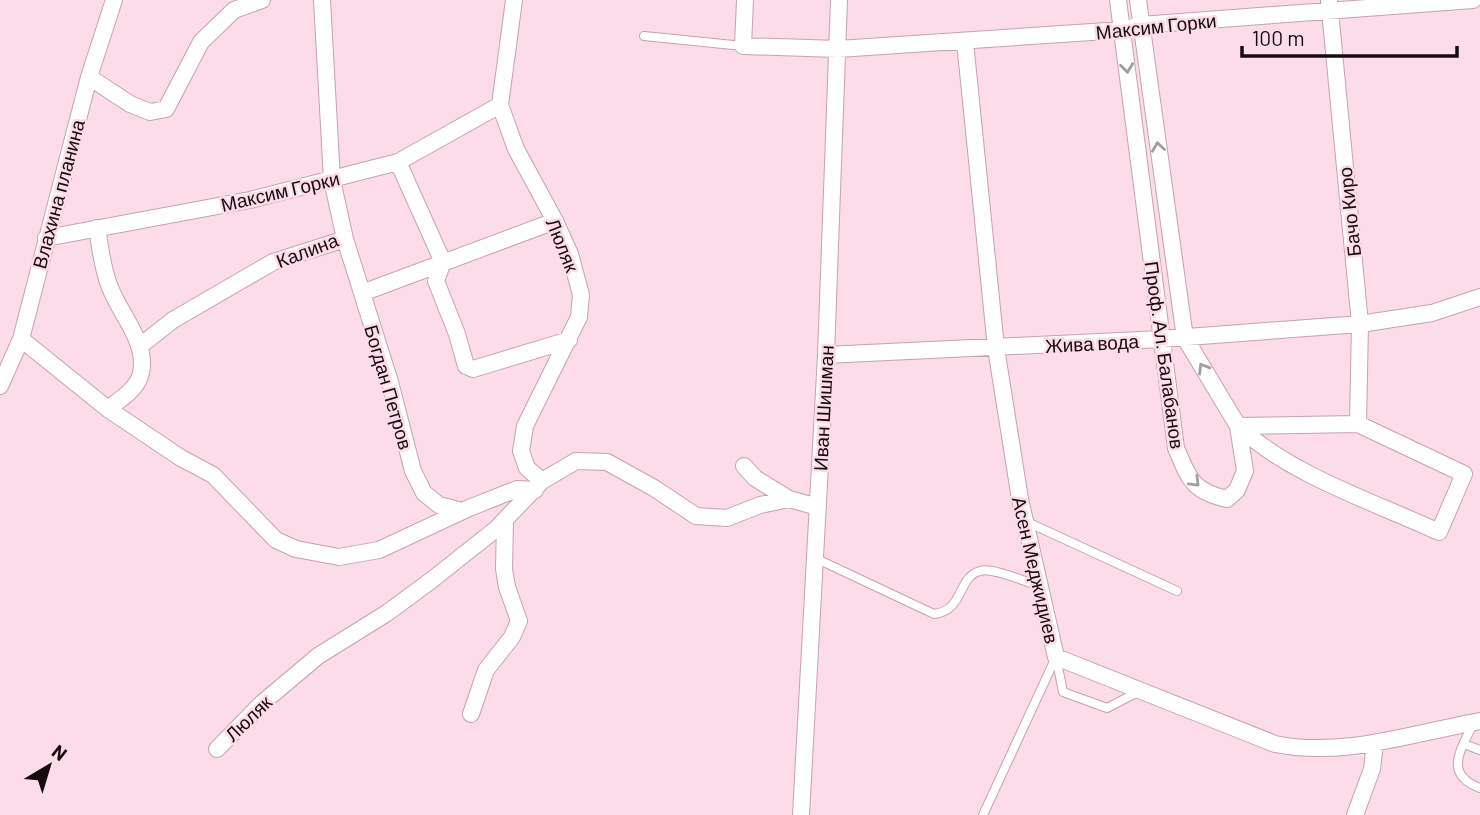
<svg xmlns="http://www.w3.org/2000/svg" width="1480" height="815" viewBox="0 0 1480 815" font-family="Barlow,sans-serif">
<rect width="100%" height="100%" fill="#fbdce8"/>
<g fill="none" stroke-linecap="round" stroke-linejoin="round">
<g stroke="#c6a2b0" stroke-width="10">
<path id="lane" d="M644 36 743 46
M1025 521 1177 591
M815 558 934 614C965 610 957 577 980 571 992 567 1026 582 1039 586
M1056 657 1063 692 1107 708 1140 691
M1474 722C1462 748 1442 774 1480 788
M1464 744 1480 750
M983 815 1056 657"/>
</g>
<g stroke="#c6a2b0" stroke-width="18">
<path id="street" d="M514 0 500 105 516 149 555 221 570 254 581 295 579 317 525 426 521 451 527 468 542 481
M745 0 743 46 838 49 1122 30 1141 25 1473 0
M1118 0 1176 448C1189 479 1192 491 1227 499L1237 490 1245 471 1238 426 1185 338 1138 0
M1329 0 1360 324 1358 424
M965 42 996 348 1020 499 1056 657 1275 744C1343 758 1413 733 1480 721
M89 77 130 104 150 112 166 109 201 42 234 10 262 0
M398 162 443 262 436 281 457 334 466 366 473 369 569 340
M97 228C100 246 102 265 108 282 117 312 148 340 141 373 138 389 119 400 108 409
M46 238 250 200 398 162 500 105
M345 239 390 382 413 471 424 493 439 505 462 511
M362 293 555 221
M21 339 108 409 181 458 213 475 276 540 296 549 339 557 379 550 469 508 517 489 535 490
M140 346 173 320 273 262 345 239 332 180 322 0
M826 355 1161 339 1360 324 1432 313 1480 297
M0 386 21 339 89 77 114 0
M1358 424 1464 474 1439 532C1374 502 1290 475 1238 426Z
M744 466 755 478 789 499
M471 714 486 670 512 637 519 621 507 587 504 569 505 520
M217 749 261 704 318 656 387 613 433 579 496 529 542 481 576 461 607 462 654 488 696 516 727 518 760 505 789 499 818 507
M801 815 826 355 839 0
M1355 815 1372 769 1375 743"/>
</g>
<use href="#lane" stroke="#fff" stroke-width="8"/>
<use href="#street" stroke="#fff" stroke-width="16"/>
</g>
<defs><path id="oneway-chevron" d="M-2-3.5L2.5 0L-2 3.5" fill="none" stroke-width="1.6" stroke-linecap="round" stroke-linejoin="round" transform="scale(1.75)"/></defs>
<g stroke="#a29d9f">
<use href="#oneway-chevron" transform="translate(1127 68) rotate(83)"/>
<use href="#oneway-chevron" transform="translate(1158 147) rotate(-98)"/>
<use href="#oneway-chevron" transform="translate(1203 368) rotate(-121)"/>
<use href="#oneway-chevron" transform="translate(1195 482) rotate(45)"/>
</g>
<g text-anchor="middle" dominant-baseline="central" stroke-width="5" stroke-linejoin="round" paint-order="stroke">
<g font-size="19" fill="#170b10" stroke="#fbdce8">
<text transform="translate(1156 26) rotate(-6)">Максим Горки</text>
<text transform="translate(280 191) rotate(-13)">Максим Горки</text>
<text transform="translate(58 194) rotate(-75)">Влахина планина</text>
<text transform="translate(1349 212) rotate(-96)">Бачо Киро</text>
<text transform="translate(563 245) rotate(68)">Люляк</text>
<text transform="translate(307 250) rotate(-21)">Калина</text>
<text transform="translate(1092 343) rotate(-3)">Жива вода</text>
<text transform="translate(1165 355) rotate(82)">Проф. Ал. Балабанов</text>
<text transform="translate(389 387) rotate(74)">Богдан Петров</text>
<text transform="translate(823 408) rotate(-87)">Иван Шишман</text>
<text transform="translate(1036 570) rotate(77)">Асен Меджидиев</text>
<text transform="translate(248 718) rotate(-44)">Люляк</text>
</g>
</g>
<g transform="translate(49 766) rotate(38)" stroke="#fbdce8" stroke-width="5" paint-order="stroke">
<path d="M0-5L12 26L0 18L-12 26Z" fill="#170b10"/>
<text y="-10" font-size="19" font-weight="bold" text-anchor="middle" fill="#170b10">N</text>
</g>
<path d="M1242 46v10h215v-10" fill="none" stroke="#170b10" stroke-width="3.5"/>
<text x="1252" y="46" font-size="21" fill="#170b10" stroke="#fbdce8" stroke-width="5" paint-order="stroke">100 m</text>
</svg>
